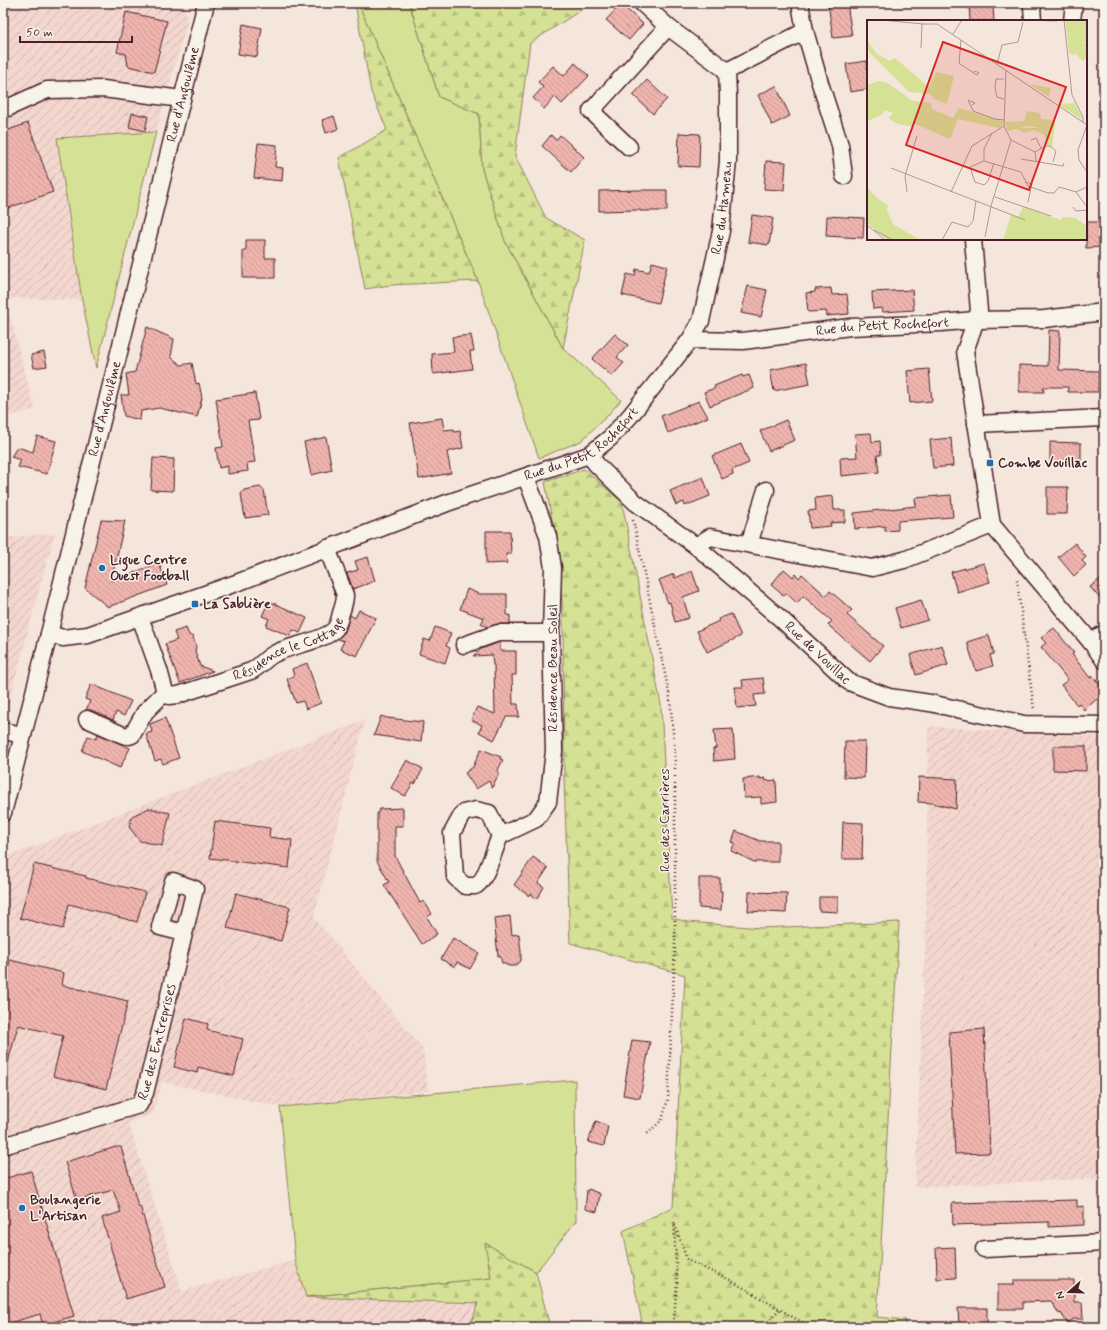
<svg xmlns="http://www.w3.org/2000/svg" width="1107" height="1330" viewBox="0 0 1107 1330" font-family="Mynerve,sans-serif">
<defs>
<pattern id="industrial-furrows" width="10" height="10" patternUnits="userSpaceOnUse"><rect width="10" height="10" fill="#f3d7ce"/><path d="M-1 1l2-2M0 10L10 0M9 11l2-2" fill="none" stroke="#d2b8b1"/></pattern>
<pattern id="forest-firs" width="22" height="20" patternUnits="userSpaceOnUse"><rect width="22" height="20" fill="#d5e194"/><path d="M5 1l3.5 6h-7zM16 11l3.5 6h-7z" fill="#b8c180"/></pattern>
<pattern id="building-back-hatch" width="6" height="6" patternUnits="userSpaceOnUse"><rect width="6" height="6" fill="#efb4ae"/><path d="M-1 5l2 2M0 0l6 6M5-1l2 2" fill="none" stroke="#ce9a96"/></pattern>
</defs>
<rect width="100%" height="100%" fill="#f5e6dc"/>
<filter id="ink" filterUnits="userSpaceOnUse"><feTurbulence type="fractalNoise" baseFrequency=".025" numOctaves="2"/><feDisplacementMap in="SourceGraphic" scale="8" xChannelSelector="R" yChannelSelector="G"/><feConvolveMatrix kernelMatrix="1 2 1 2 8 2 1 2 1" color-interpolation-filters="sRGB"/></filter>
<g filter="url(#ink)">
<path fill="url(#industrial-furrows)" d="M3 3H182L188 19 156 132 57 138 82 300 5 298 35 409 3 418Z
M55 533 41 583 3 726V538Z
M365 720 314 917 423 1049 428 1091 280 1107 162 1082 153 1114 128 1122 182 1291 295 1260 306 1297 478 1303 470 1327H3V858Z
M928 726 1104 737V1178L915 1187 926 923Z"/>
<path fill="#d5e194" stroke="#908060" d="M358 3H409L439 97 479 114 482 169 505 241 563 348 621 400 608 415 581 441 539 458 478 281Z
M156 132 96 368 82 300 57 138Z
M575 1080 576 1221 536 1272 486 1244 491 1278 306 1297 295 1260 280 1107Z"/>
<path fill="url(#forest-firs)" stroke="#908060" d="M355 3H358L478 281 391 285 365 289 339 158 387 130 371 92Z
M409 3H592L530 43 515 156 546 218 585 240 563 348 505 241 482 169 479 114 439 97Z
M584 469 622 502 661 705 672 918 688 922 761 928 899 922 877 1317 906 1320V1327H643L623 1231 673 1207 685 975 570 943 564 779 563 618 559 558 545 482Z
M485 1243 536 1272 550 1327H470L478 1303 306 1297 491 1278Z"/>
<path fill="url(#building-back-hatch)" stroke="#4a1f2b" d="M828 3H847L852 36 833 38Z
M969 3H991V7H993L994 21H970Z
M621 4 643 24 629 40 606 20Z
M126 12 167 21 154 72 128 66 126 54 117 52Z
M243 24 262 28 257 57 238 54Z
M867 61 868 89 850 92 846 64Z
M575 63 589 76 562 104 555 97 544 109 533 98 543 87 538 82 553 66 564 76Z
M647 80 667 99 653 114 633 95Z
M776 86 790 116 772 125 758 95Z
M132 113 148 116 145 131 129 127Z
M334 116 338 129 326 133 322 120Z
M28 123 53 192 3 210V132Z
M679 133 700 134 699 167 678 166Z
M551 135 556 140 560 135 584 157 571 172 542 146Z
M258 143 277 145 275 167 283 168 282 181 254 178Z
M766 161 786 162 784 190 764 189Z
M638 190H667V211H640V210L599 211V191Z
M752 215 773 218 769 245 748 242Z
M827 216 864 218 863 238 826 236Z
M1086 222H1104V247L1086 248Z
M246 240H265V258H275V278H243V251H246Z
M652 262 667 266 658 303 622 295 627 274 635 276 636 269 649 272Z
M748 286 767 290 761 317 741 313Z
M831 288 832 295 847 294 849 314 827 316 826 311 808 312 806 293 815 292V289Z
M912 290 914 310 883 312 882 308 873 309 872 292Z
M147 327 174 339 171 357 181 365 192 363 196 384 199 383 202 398 197 417 159 408 141 411 140 420 124 416 121 395H129L126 374 135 372Z
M1049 330 1060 331 1059 370 1099 371 1098 392H1068V387H1043L1044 392H1019V365L1048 366Z
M615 334 628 345 617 357 624 363 612 376 592 359Z
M471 335 474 351H470L472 369 433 374 432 354 454 352 452 337Z
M44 352 47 366 34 368 31 355Z
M806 363 810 384 774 391 770 370Z
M929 369 932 401 910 403 907 371Z
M742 375 743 377 749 375 754 388 710 406 704 392 715 388 714 386Z
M255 393 259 420 248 421 255 462 247 463 248 471 228 474V466L219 468 216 448 223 447 216 399Z
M699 401 708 417 668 433 661 416Z
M442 418 444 430 454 429V432L460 431 463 448 447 452 451 473 419 479 410 423Z
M786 420 795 440 769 451 760 431Z
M871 433 872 442 880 441 881 455H877L879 472 841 476 840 458 857 457 855 434Z
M37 436 56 441 47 474 18 467 21 460 11 457 17 447 33 452Z
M326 437 332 470 311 475 304 442Z
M951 438 953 466 933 468 930 440Z
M1050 442 1081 443V463H1050Z
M741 444 749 463 732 470 733 474 722 479 712 456Z
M153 458 174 459 173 491 151 490Z
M703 477 710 496 685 506 684 502 676 505 670 491Z
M260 487 264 490 268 515 245 518 241 494 244 490Z
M1047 487H1068L1067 514H1047Z
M951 495 953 517 898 521V530L885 531V526L855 529 854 513 916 506 915 498Z
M833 496 834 510H845V522L830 523 831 526 810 528 808 511 816 510 815 498Z
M101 520 125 521 111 581 159 563 167 585 108 607 85 588Z
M486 531H510L511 554H506L507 563 486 564Z
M1075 543 1086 557 1082 561 1086 565 1074 576 1058 557Z
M368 557 375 581 353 589 347 573 358 570 355 561Z
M984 563 990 582 957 592 951 572Z
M784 569 793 577 795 574 799 578 802 574 826 596 830 591 852 610 847 615 883 646 870 661 828 625 832 621 803 596 797 603 786 593 784 596 771 585Z
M692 571 699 591 683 597 689 618 675 622 670 602 668 603 659 580 674 574 675 578Z
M1104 576V603L1090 587Z
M467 589 479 594H507V615H510V624H498L487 627 481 624 484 618 460 609Z
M921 600 928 620 901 628 895 608Z
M269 601 307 618 300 633 293 630 290 636 266 626 269 619 262 616Z
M359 610 376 618 357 656 340 649 344 641 338 639 345 632 350 615 355 618Z
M731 614 741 636 707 652 697 631 719 621 718 619Z
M435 627 451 633 446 646 450 648 445 663 419 654 424 639 430 641Z
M186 628 189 635 193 637 196 647 195 651 200 666 213 671 180 683 165 644 177 640 174 632Z
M1054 628 1074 653 1072 654 1090 678 1093 676 1104 690V693L1084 710 1079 703 1077 705 1061 685 1068 680 1041 647 1046 643 1041 638Z
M989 635 994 654 990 655 993 666 976 671 967 642Z
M500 642V651H516V675H512L513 704H518L519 717H506L494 740 479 732 482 725 471 720 477 707 495 714 494 665H493L492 655 473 656 481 649Z
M942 645 948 665 916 675 910 655Z
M307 663 321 703 306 709 303 701 296 703 287 679 294 676 292 669Z
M763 678 765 694 754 695 756 706 737 708 735 687H743L742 680Z
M91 684 131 701 124 716 116 712 113 720 91 710H86L90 701 85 699Z
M381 716 387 718 423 722 421 742 374 735Z
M165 718 179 758 163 764 161 759 155 761 146 734 152 732 150 724Z
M733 729 735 759 714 761 713 749 716 748 714 730Z
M98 734 130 748 120 768 82 751 88 736 96 739Z
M845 741H865L864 778 844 777Z
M1053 746H1086V771L1053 770Z
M481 749 501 757 500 759 503 760 498 770 499 773 492 788 489 781 476 789 465 773 473 767Z
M407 760 423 769 415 784 413 783 405 796 391 788Z
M760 777V779L765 778 766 781 776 780 777 802 761 804V797L744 798 743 779Z
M919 777 957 779 956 809 932 803 918 802Z
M149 808 170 813 162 846 140 841 129 827 132 816Z
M403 808V826H395V856L420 903 424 901 432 914 427 917 437 934 422 944 384 885 389 882 377 861V814L380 809Z
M215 821 270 828 269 837 292 840 289 868 210 858Z
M843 822 863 823 862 859H842Z
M736 831 760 841H778V862H754L731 851 735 843 732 842Z
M533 857 548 868 538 883 544 887 537 899 531 894 529 896 514 885Z
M34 864 86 876V878L145 892 137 922 69 904 63 929 20 918Z
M699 878H720V891H722L721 910 699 908Z
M749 892 787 893 786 913 748 911Z
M236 893 290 907 281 941 227 928Z
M819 897H838V912L819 911Z
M510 916 512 935 519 934 521 952V961L515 966H509L502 963 500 956H498L494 918Z
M453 938 479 953 470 969 457 962 455 967 441 959Z
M10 960 64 973 62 985 128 1001 106 1089 53 1076 63 1036 18 1025 7 1066H3V988Z
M186 1018 208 1024 207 1030 243 1039 234 1076 198 1067 197 1073 174 1067Z
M984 1029 990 1153 955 1154 949 1032Z
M632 1040 650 1042 640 1098 623 1095Z
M596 1121 608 1126 604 1146 588 1142Z
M116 1147H121L138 1206H140L165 1287 126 1299 102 1218 121 1212 113 1190 77 1200 65 1162Z
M31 1171 74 1316 43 1325 40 1314 3 1325V1179Z
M589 1189 600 1194 597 1212 585 1209 587 1190H589Z
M1077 1200V1207L1084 1206V1225L1049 1227V1222L953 1225 952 1203Z
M955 1247 956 1278 937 1279 936 1248Z
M1014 1280H1074V1302H1082L1083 1319H1074L1067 1323 1061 1313 1059 1314 1051 1301 1023 1302V1309H998V1285H1014Z
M958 1308H987V1327H959Z"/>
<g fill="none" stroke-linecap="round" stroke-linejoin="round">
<g stroke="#4a1f2b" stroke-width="19">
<g id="minor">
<path d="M642 3 668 27 727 71"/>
<path d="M800 3 805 31 820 83 840 145 844 176"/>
<path d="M1033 21 1032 6 1035 3"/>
<path d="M1072 21 1074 3"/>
<path d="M3 110 47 90 103 89 182 99"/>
<path d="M629 147 591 111 668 27"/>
<path id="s1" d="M690 340 701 321 721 231 728 161V95L727 71 805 31"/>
<path d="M976 424 1104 418"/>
<path id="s2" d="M589 455 597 465 635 502 696 546 781 619 849 682 889 697 930 703 1024 724 1104 725"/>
<path d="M992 525 1091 642 1104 633"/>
<path d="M749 544 766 490"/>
<path d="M696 546 710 537 872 568 904 560 992 525 965 351 979 311 973 239"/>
<path id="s3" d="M140 617 159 670 165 692 169 696 178 695 251 671C261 666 266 657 276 653 291 645 326 641 336 628 338 624 340 618 341 613 343 607 345 602 345 595L327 548"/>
<path id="s4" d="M49 634 63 638 88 635 239 582 447 503 589 455 610 438 630 416 690 340 743 341 850 327 941 323 975 320 1044 319 1104 312"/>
<path d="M1091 642 1104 660"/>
<path d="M464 645 498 633H551"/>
<path d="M87 719 123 735 129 736 132 735 145 712 165 692"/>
<path d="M3 731 23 735"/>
<path id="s5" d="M3 813 49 634 206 3"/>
<path d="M500 836 489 813 476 810 463 813 452 833 455 877 465 886C468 886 472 886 475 886 485 883 495 847 500 836L536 819 548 802 554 751 551 633 553 568 548 536 526 477"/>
<path id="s6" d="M3 1146 139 1105 145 1093 195 889 173 881 160 927 184 933"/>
<path d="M984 1249 1104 1243"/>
</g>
</g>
<path stroke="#4a1f2b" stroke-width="2.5" stroke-dasharray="1 3" stroke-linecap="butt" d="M633 520 670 698 675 754V947L668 1099 662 1120 647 1134
M1017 580 1034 710
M673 1327 677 1283 674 1222 687 1260 730 1280 810 1327
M762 1327 780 1309"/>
<use href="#minor" stroke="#f7f3e8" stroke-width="16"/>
</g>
</g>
<g fill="#1f6fb2" stroke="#f7f3e8" stroke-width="1.5">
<rect x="986" y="459" width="8" height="8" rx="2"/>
<circle cx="102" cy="568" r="4"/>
<rect x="191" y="600" width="8" height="8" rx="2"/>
<circle cx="22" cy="1208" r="4"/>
</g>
<g text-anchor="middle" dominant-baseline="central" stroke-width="3" stroke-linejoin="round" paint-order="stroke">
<g font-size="14" fill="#4a1f2b" stroke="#f7f3e8">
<text stroke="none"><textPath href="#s5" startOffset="741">Rue d'Angoulême</textPath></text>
<text stroke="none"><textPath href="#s1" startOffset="137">Rue du Hameau</textPath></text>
<text stroke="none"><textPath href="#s4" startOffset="919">Rue du Petit Rochefort</textPath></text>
<text stroke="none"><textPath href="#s5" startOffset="417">Rue d'Angoulême</textPath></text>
<text stroke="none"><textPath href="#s4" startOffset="571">Rue du Petit Rochefort</textPath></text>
<text stroke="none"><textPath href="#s3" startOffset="215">Résidence le Cottage</textPath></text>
<text stroke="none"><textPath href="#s2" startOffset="303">Rue de Vouillac</textPath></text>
<text transform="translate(553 668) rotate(-90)">Résidence Beau Soleil</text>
<text transform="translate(665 820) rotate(-90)">Rue des Carrières</text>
<text stroke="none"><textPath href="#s6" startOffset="208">Rue des Entreprises</textPath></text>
</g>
<g font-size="14" font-weight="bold" fill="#4a1f2b" stroke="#f7f3e8" text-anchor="start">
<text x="998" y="463">Combe Vouillac</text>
<text x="110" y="560">Ligue Centre<tspan x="110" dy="16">Ouest Football</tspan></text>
<text x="203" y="604">La Sablière</text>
<text x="30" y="1200">Boulangerie<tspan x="30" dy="16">L'Artisan</tspan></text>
</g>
</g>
<g transform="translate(867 20)">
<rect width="220" height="220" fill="#f5e6dc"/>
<path d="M198 0H220L219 15 210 18 206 15 200 16ZM207 21 220 24V38L216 41 209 34ZM69 52 87 56 80 84 67 79 63 74 67 70H64ZM162 64 184 68 182 77ZM0 67 34 72 45 81 0 75ZM207 83 215 97V100L191 84ZM188 100V105H175L172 108 160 106 141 111 139 106 138 102Z" fill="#d5e194"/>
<path d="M220 6V24L215 22 212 25 207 21 209 34 206 35 202 33 200 16 206 15 210 18 219 15ZM0 20 10 34 23 41 28 38 62 67 69 52 64 69 68 70 63 74 42 72 4 34 0 28ZM12 61 20 63 34 72 0 67V65ZM0 75 64 83 65 89 86 98 92 88 136 101V105L132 108 91 99 83 119 48 104 46 107 31 104 21 98 26 93 18 90 13 96 0 101ZM160 91 173 93 174 99 188 100 157 102ZM175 105H188L185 127 180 125 177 115 167 110 157 113 148 108H172ZM0 167 10 178 21 185 20 190 26 204 53 220H20L0 203ZM156 187 194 200 196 197 208 198 220 206V220H136L144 195 151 197Z" fill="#d5e194"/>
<path fill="none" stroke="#b19695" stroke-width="1" d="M14 0 56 4M154 0 190 1M197 0 205 75 216 97V102M55 4H70L220 105M86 14 95 0M94 20 92 43 93 44 110 55 112 53 108 51 106 53M54 28 55 4M130 44 135 25 151 22 156 2M137 59H129L128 68 130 77 137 79M105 85 108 83 101 80 106 91 128 99 137 100M220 105 211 130 212 140 220 152M125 113 117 129V141L154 152 161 166 181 173H187L192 167 209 172 220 167M144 120 168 132 169 141M164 120 169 118 174 128M168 132 179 126H183L189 131 186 142M154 139 196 146 197 143M117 141 103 147 108 162 117 165 121 161 127 143M24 148 158 200M158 162 165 164 161 182M40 172 38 156 50 116M84 172 105 126 137 106M209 172 220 187M128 177 184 196M206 187 209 191 220 190M0 205 18 220M7 210 26 220M118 217 124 186 144 120 137 106 139 50M75 220 85 202 101 207 106 201 109 181"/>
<path fill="#d62828" fill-opacity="0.15" stroke="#d62828" stroke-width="2" d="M76 22 199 67 162 170 39 125Z"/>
<rect width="220" height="220" fill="none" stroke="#4a1f2b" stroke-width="2"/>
</g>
<rect width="1107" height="1330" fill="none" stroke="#f7f3e8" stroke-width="16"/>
<rect x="8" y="8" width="1091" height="1314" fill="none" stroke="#4a1f2b" stroke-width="1.5" filter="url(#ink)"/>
<g transform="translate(1069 1292) rotate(250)" stroke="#f7f3e8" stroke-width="3" paint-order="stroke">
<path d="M0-3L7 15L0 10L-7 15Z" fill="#4a1f2b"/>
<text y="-6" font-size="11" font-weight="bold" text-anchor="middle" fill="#4a1f2b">N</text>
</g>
<path d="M20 36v6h112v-6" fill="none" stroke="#4a1f2b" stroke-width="2"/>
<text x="26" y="36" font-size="12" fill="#4a1f2b" stroke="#f7f3e8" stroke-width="3" paint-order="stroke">50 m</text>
</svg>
